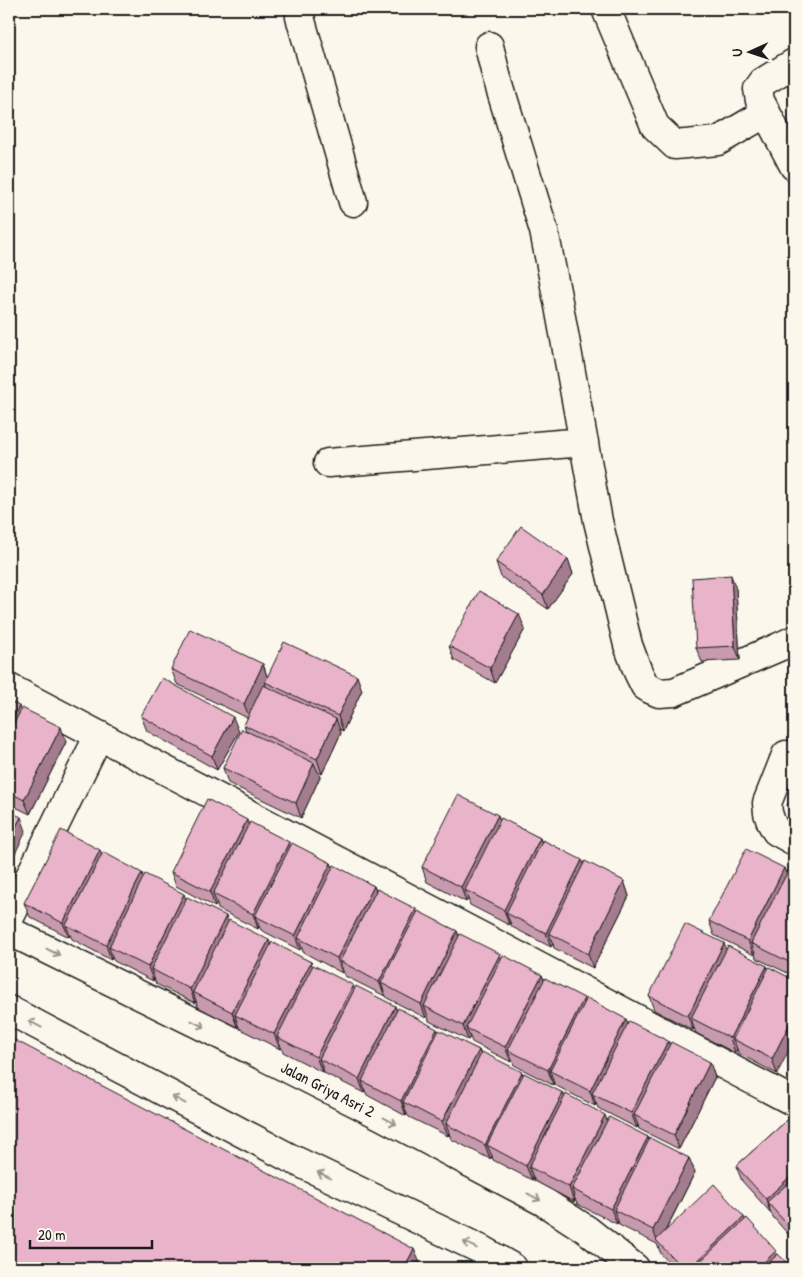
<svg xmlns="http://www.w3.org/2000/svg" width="803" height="1277" viewBox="0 0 803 1277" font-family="'Patrick Hand',sans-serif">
<rect width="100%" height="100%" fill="#fbf7ec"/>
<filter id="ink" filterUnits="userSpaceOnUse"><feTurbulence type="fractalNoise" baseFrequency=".02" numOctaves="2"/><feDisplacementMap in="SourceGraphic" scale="10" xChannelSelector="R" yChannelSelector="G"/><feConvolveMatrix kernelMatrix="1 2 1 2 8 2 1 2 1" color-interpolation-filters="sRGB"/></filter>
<g filter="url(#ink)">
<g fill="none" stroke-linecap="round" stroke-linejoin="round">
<g stroke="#1c1c1c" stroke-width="31">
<path id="minor" d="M301 9 300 17 353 202
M606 9 655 126 675 145 718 141 766 113
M489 46 496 75 544 231 559 306 598 521 628 645 638 672 645 686 650 689 659 693 674 692 779 647 794 640
M794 63 763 82 758 89 760 101 794 166
M328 463 584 442
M9 688 507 950 794 1102
M786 755 767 803 768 813 771 822 776 831 794 841
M9 919 99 735"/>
</g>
<g stroke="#1c1c1c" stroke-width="31">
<path id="tertiary" d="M9 931 251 1050 382 1116 544 1202 587 1230 635 1268
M9 1010 290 1158 480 1249 513 1268"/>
</g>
<use href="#minor" stroke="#fbf7ec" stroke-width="28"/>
<use href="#tertiary" stroke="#fbf7ec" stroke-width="28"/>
</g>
<path fill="#c89aae" stroke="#1c1c1c" d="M568 559 573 574 548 609 501 577 496 562Z
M736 589 740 660 702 662 696 648Z
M525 629 495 683 454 660 449 646Z
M263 664 267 676 362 690 343 731 339 729 341 733 322 774 318 772 320 777 301 818 228 783 223 768 246 731 244 725 248 718 177 684 171 669Z
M9 701 20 710 66 742 30 814 9 804Z
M141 716 239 732 217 770 147 731Z
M794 793V822L793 821 787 806Z
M500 820 540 838 542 843 584 864 624 881 629 896 593 968 554 948 553 944 551 947 512 927 510 922 509 925 470 905 468 899 466 902 427 882 422 867Z
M249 824 290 847 331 863 333 868 374 886 376 891 417 913 457 931 459 936 501 958 542 975 544 980 585 1001 626 1019 628 1024 668 1041 670 1045 715 1077 679 1149 639 1129 638 1125 637 1128 598 1108 596 1103 595 1106 555 1085 554 1083 553 1085 514 1065 512 1060 511 1062 472 1042 470 1037 468 1040 429 1021 428 1016 426 1018 387 998 385 994V996L345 976 343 971 342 973 303 952 302 948 300 950 261 930 259 926 258 929 218 909 217 904 215 907 176 886 171 872Z
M101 856 186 899 271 945 311 962 312 967 355 989 395 1006 397 1012 438 1032 479 1050 481 1054 523 1076 563 1093 565 1097 607 1120 648 1137 649 1141 689 1158 695 1172 666 1230 746 1219 778 1255 792 1268H674L661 1254 657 1244 619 1225 618 1221 617 1224 577 1204 575 1199 574 1202 535 1181 533 1177 532 1180 493 1160 492 1156 490 1159 451 1139 449 1133 448 1136 409 1117 407 1114 406 1116 367 1095 365 1091 364 1093 324 1073 323 1069 322 1072 283 1052 281 1047 280 1049 240 1029 238 1025 237 1027 198 1007 196 1001 195 1003 156 984 154 978 153 981 114 961 112 957 111 960 72 939 70 935 69 937 30 917 24 903Z
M784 868 786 874H794V976L756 958 755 953 754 955 714 935 709 921Z
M726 949 767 966 777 1074 738 1053 737 1049 735 1053 696 1033 694 1028 693 1030 654 1010 649 996Z
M794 1114V1241L773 1217 771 1213 742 1181 736 1166Z"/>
<path fill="#a37d8d" stroke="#1c1c1c" d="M568 559 573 574 548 609 543 595Z
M731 575 736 589 740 660 735 646Z
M519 614 525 629 495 683 490 668Z
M263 664 268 679 265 682 266 685 250 719 244 704Z
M357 676 362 690 343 731 338 716Z
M19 706 24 720 9 751V726Z
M233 717 239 732 217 770 212 756Z
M336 719 341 733 322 774 317 759Z
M61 727 66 742 30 814 24 800Z
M314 763 320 777 301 818 296 803Z
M498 815 503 829 465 890 468 899 466 902 461 887Z
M21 817 26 831 9 866V840Z
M247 820 252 834 213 894 217 904 215 907 210 892Z
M540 838 545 853 506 913 510 922 509 925 504 910Z
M289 842 294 856 255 916 259 926 258 929 253 914Z
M100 850 105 865 66 925 70 935 69 937 63 923Z
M582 860 588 875 549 933 553 944 551 947 546 933Z
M331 863 336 878 298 938 302 948 300 950 295 936Z
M784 868 790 883 751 943 755 953 754 955 748 941Z
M142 873 147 887 109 947 112 957 111 960 106 945Z
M624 881 629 896 593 968 588 954Z
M374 886 379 900 340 961 343 971 342 973 337 958Z
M184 894 190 909 151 969 154 978 153 981 148 967Z
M416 909 421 924 381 983 385 994V996L379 982Z
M226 916 232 931 193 992 196 1001 195 1003 190 989Z
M457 931 463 946 424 1006 428 1016 426 1018 421 1004Z
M269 940 274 954 235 1015 238 1025 237 1027 232 1012Z
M724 943 729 958 691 1018 694 1028 693 1030 688 1016Z
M500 954 505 968 466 1028 470 1037 468 1040 463 1026Z
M794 956V972L791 963Z
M311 962 316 977 277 1037 281 1047 280 1049 274 1034Z
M767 966 772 981 733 1039 737 1049 735 1053 730 1038Z
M542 975 548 990 508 1050 512 1060 511 1062 505 1047Z
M353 985 358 999 319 1059 323 1069 322 1072 316 1057Z
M584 998 589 1012 550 1071 554 1083 553 1085 548 1070Z
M395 1006 400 1021 362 1081 365 1091 364 1093 359 1079Z
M794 1015V1040L777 1074 772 1059Z
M626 1019 631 1033 592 1094 596 1103 595 1106 590 1091Z
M437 1029 443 1043 403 1102 407 1114 406 1116 401 1101Z
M668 1041 674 1055 634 1115 638 1125 637 1128 631 1113Z
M479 1050 484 1064 446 1124 449 1133 448 1136 442 1122Z
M710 1062 715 1077 679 1149 674 1135Z
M522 1072 527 1087 487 1145 492 1156 490 1159 485 1145Z
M563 1093 569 1108 529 1167 533 1177 532 1180 526 1166Z
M605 1115 610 1129 572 1189 575 1199 574 1202 569 1187Z
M648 1137 653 1151 614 1210 618 1221 617 1224 611 1209Z
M689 1158 695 1172 659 1243 657 1241 653 1230Z
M794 1173V1193L767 1202 771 1214 766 1199Z
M744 1217 750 1231 710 1268H690Z
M414 1249 420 1263 417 1268H404Z
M776 1251 781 1265 778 1268H758Z"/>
<path fill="#e9b3ca" stroke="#1c1c1c" d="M521 526 568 559 543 595 496 562Z
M731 575 735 646 696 648 692 578Z
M479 591 519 614 490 668 449 646Z
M190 629 263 664 244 704 171 669Z
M284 642 357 676 338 716 265 682Z
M162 678 233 717 212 756 141 716Z
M263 685 336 719 317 759 244 725Z
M9 701 19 706 9 726Z
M22 708 61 727 24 800 9 792V733Z
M242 729 314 763 296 803 223 768Z
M794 793V810L787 806Z
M458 795 498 815 461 887 422 867Z
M207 799 247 820 210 892 171 872Z
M9 811 21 817 9 840Z
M501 818 540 838 504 910 465 890Z
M250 822 289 842 253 914 213 894Z
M61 830 100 850 63 923 24 903Z
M543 840 582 860 546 933 506 913Z
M292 843 331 863 295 936 255 916Z
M746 849 784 868 748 941 709 921Z
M103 852 142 873 106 945 66 925Z
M585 861 624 881 588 954 549 933Z
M334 865 374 886 337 958 298 938Z
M788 871 794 874V956L791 963 751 943Z
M145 874 184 894 148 967 109 947Z
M377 889 416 909 379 982 340 961Z
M187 897 226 916 190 989 151 969Z
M418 911 457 931 421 1004 381 983Z
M229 920 269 940 232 1012 193 992Z
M685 924 724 943 688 1016 649 996Z
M460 934 500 954 463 1026 424 1006Z
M272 942 311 962 274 1034 235 1015Z
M728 946 767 966 730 1038 691 1018Z
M503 955 542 975 505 1047 466 1028Z
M313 965 353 985 316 1057 277 1037Z
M769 967 794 980V1015L772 1059 733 1039Z
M545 978 584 998 548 1070 508 1050Z
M356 986 395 1006 359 1079 319 1059Z
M587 998 626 1019 590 1091 550 1071Z
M398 1008 437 1029 401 1101 362 1081Z
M629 1021 668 1041 631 1113 592 1094Z
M439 1030 479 1050 442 1122 403 1102Z
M9 1037 414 1249 404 1268H9Z
M671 1042 710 1062 674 1135 634 1115Z
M482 1052 522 1072 485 1145 446 1124Z
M524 1073 563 1093 526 1166 487 1145Z
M566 1094 605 1115 569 1187 529 1167Z
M794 1114V1173L766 1199 736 1166Z
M609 1117 648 1137 611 1209 572 1189Z
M650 1138 689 1158 653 1230 614 1210Z
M794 1178V1232L767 1202Z
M714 1184 744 1217 690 1268H682L656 1240Z
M747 1218 776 1251 758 1268H693Z
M778 1254 792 1268H763Z"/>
<defs><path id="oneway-shaft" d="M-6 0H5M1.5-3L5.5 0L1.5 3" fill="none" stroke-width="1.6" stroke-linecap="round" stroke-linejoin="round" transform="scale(1.25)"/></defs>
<g stroke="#97948e">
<use href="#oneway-shaft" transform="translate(53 952) rotate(26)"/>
<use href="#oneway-shaft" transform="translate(35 1024) rotate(-152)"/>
<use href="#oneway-shaft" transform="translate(198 1024) rotate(26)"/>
<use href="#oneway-shaft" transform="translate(179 1100) rotate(-152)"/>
<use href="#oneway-shaft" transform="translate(390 1121) rotate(28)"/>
<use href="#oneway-shaft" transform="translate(324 1175) rotate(-154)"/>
<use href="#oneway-shaft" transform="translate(534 1197) rotate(28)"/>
<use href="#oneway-shaft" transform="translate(470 1245) rotate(-154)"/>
</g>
</g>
<g text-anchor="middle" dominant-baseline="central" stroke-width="4" stroke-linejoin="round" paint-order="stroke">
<g font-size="16" fill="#1c1c1c" stroke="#fbf7ec">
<text transform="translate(328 1089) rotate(27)">Jalan Griya Asri 2</text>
</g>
</g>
<rect width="803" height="1277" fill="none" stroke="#fbf7ec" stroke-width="30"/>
<rect x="15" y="15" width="773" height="1247" fill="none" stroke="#1c1c1c" stroke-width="2" filter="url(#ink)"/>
<g transform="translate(750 52) rotate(267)" stroke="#fbf7ec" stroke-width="4" paint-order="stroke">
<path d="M0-4L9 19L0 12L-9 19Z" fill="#1c1c1c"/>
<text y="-8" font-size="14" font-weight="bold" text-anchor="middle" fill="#1c1c1c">U</text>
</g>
<path d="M30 1240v8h122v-8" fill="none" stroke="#1c1c1c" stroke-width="2.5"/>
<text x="38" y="1240" font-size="15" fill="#1c1c1c" stroke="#fbf7ec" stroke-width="4" paint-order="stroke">20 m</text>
</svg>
